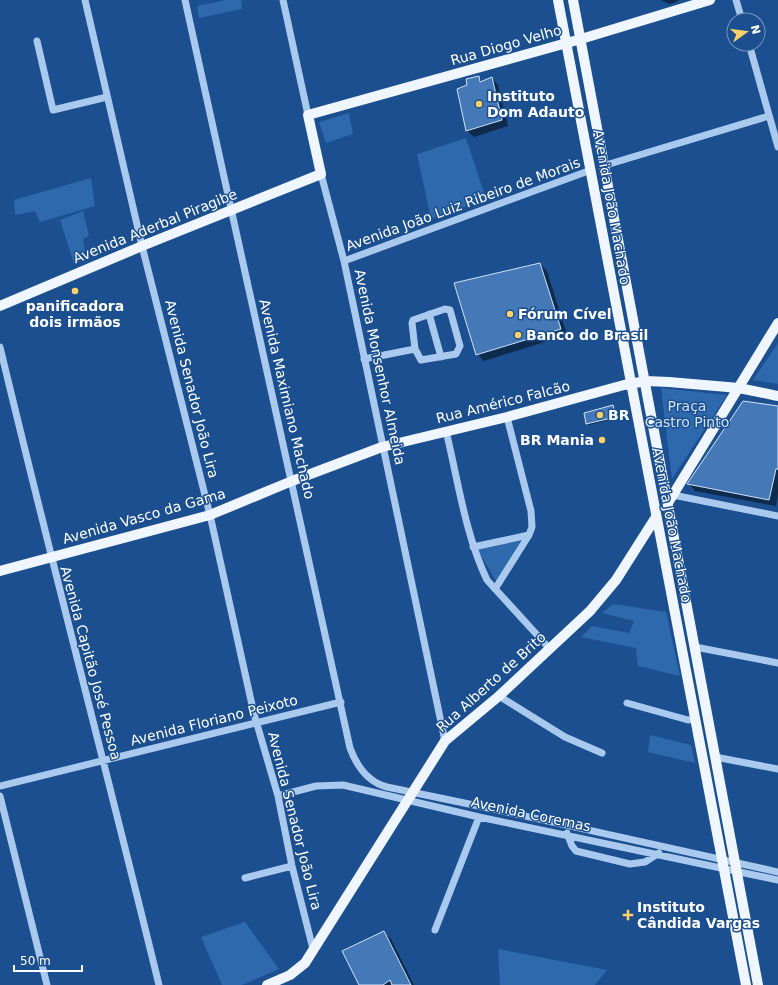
<svg xmlns="http://www.w3.org/2000/svg" width="778" height="985" viewBox="0 0 778 985" font-family="'DejaVu Sans',sans-serif">
<rect width="100%" height="100%" fill="#1b4f8f"/>
<path fill="#2e69ad" d="M226 0H241L242 9 199 18 197 6Z
M349 113 353 134 326 143 319 122Z
M466 138 486 199 431 219 417 154Z
M91 178 95 206 40 222 35 211 15 215 14 200Z
M83 211 89 236 83 239 86 259 74 264 60 220Z
M778 343V384L753 380Z
M661 388 727 395 672 479Z
M521 540 496 581 477 549Z
M613 604 666 612 680 676 638 666 636 648 581 637 592 626 629 633 634 621 602 613Z
M650 735 691 745 695 763 648 752Z
M245 922 279 969 242 985H222L201 937Z
M498 949 607 970 595 985H500Z"/>
<path fill="#0007" d="M661 0H679L674 3 669 4Z
M478 77 483 82 492 78 498 85 508 126 474 137 467 131 458 90Z
M540 264 547 271 567 335 484 361 477 354Z
M613 406 617 418 589 425 587 424 585 413Z
M778 407V494L776 506 695 491 689 484Z
M384 933 391 939 414 985H360Z"/>
<path fill="#4478b7" stroke="#cfe3fa" d="M479 76 480 82 492 77 502 120 466 131 457 89 467 85 466 79Z
M540 263 561 329 476 355 454 283Z
M743 401 778 406V469H776L769 500 687 484Z
M613 405 616 417 586 424 584 413Z
M384 931 411 985H392L390 980 383 985H359L342 951Z"/>
<g fill="none" stroke-linecap="round" stroke-linejoin="round">
<path stroke="#a9c9ee" stroke-width="7" d="M85 0 142 246 210 515 254 714 278 796 292 866 313 949
M185 0 350 748C357 767 368 782 387 787L498 810 778 872
M283 0 308 115
M736 0 742 20
M37 41 53 110 107 97
M749 44 778 147
M606 165 769 116
M321 174 344 261 445 741
M344 261 591 170
M445 309 450 310 460 346 456 354 421 360 415 349 412 323 413 320Z
M429 314 441 357
M0 347C51 560 107 772 159 985
M364 359 415 349
M446 431C458 480 465 534 487 580L549 648
M673 495 778 516
M473 547 529 535
M495 589 529 535 532 527 531 511 507 417
M695 647 778 663
M499 696 565 737 602 753
M627 703 688 720 695 719
M715 757 778 769
M0 786 341 702
M0 796 47 985
M278 796 316 786 343 785 479 817 778 880
M567 833 572 846 576 851 630 864 645 862 659 853
M245 878 292 866
M435 930 479 817"/>
<path stroke="#f0f6ff" stroke-width="10" d="M558 0 746 985
M573 0 758 985
M0 306 142 246 321 174 308 115 581 39 710 0
M668 503 778 323
M0 571 210 515 292 481 382 447 507 417 624 385 646 381 669 382 739 388 778 396
M267 985 290 975 305 963 445 741 499 696 590 611 616 580 656 517"/>
</g>
<g fill="#ffd166" stroke="#1b4f8f" stroke-width="1.5">
<circle cx="479" cy="104" r="4"/>
<circle cx="75" cy="291" r="4"/>
<circle cx="510" cy="314" r="4"/>
<circle cx="518" cy="335" r="4"/>
<circle cx="600" cy="415" r="4"/>
<circle cx="602" cy="440" r="4"/>
<path d="M626 909h4v4h4v4h-4v4h-4v-4h-4v-4h4z"/>
</g>
<g text-anchor="middle" dominant-baseline="central" stroke-width="3" stroke-linejoin="round" paint-order="stroke">
<g font-size="14" fill="#fff" stroke="#1b4f8f">
<text transform="translate(506 45) rotate(-16)">Rua Diogo Velho</text>
<text transform="translate(463 204) rotate(-20)">Avenida João Luiz Ribeiro de Morais</text>
<text transform="translate(612 207) rotate(80)">Avenida João Machado</text>
<text transform="translate(155 226) rotate(-22)">Avenida Aderbal Piragibe</text>
<text transform="translate(380 367) rotate(78)">Avenida Monsenhor Almeida</text>
<text transform="translate(192 389) rotate(76)">Avenida Senador João Lira</text>
<text transform="translate(287 399) rotate(77)">Avenida Maximiano Machado</text>
<text transform="translate(503 402) rotate(-14)">Rua Américo Falcão</text>
<text transform="translate(144 516) rotate(-16)">Avenida Vasco da Gama</text>
<text transform="translate(672 525) rotate(79)">Avenida João Machado</text>
<text transform="translate(91 663) rotate(75)">Avenida Capitão José Pessoa</text>
<text transform="translate(491 682) rotate(-42)">Rua Alberto de Brito</text>
<text transform="translate(214 720) rotate(-14)">Avenida Floriano Peixoto</text>
<text transform="translate(531 814) rotate(12)">Avenida Coremas</text>
<text transform="translate(295 821) rotate(76)">Avenida Senador João Lira</text>
</g>
<g font-size="14" font-weight="bold" fill="#fff" stroke="#1b4f8f" text-anchor="start">
<text x="487" y="96">Instituto<tspan x="487" dy="16">Dom Adauto</tspan></text>
<text x="75" y="306" text-anchor="middle">panificadora<tspan x="75" dy="16">dois irmãos</tspan></text>
<text x="518" y="314">Fórum Cível</text>
<text x="526" y="335">Banco do Brasil</text>
<text x="608" y="415">BR</text>
<text x="594" y="440" text-anchor="end">BR Mania</text>
<text x="637" y="907">Instituto<tspan x="637" dy="16">Cândida Vargas</tspan></text>
</g>
<g font-size="14" fill="#cfe3fa" stroke="#1b4f8f">
<text x="687" y="406">Praça<tspan x="687" dy="16">Castro Pinto</tspan></text>
</g>
</g>
<g transform="translate(746 32) rotate(76)"><circle r="19" fill="#1b4f8f" stroke="#7695bc"/>
<path d="M0-3L7 15L0 10L-7 15Z" fill="#ffd166"/>
<text y="-6" font-size="11" font-weight="bold" text-anchor="middle" fill="#ffffff">N</text>
</g>
<path d="M14 965v6h68v-6" fill="none" stroke="#ffffff" stroke-width="2"/>
<text x="20" y="965" font-size="12" fill="#ffffff" stroke="#1b4f8f" stroke-width="3" paint-order="stroke">50 m</text>
</svg>
